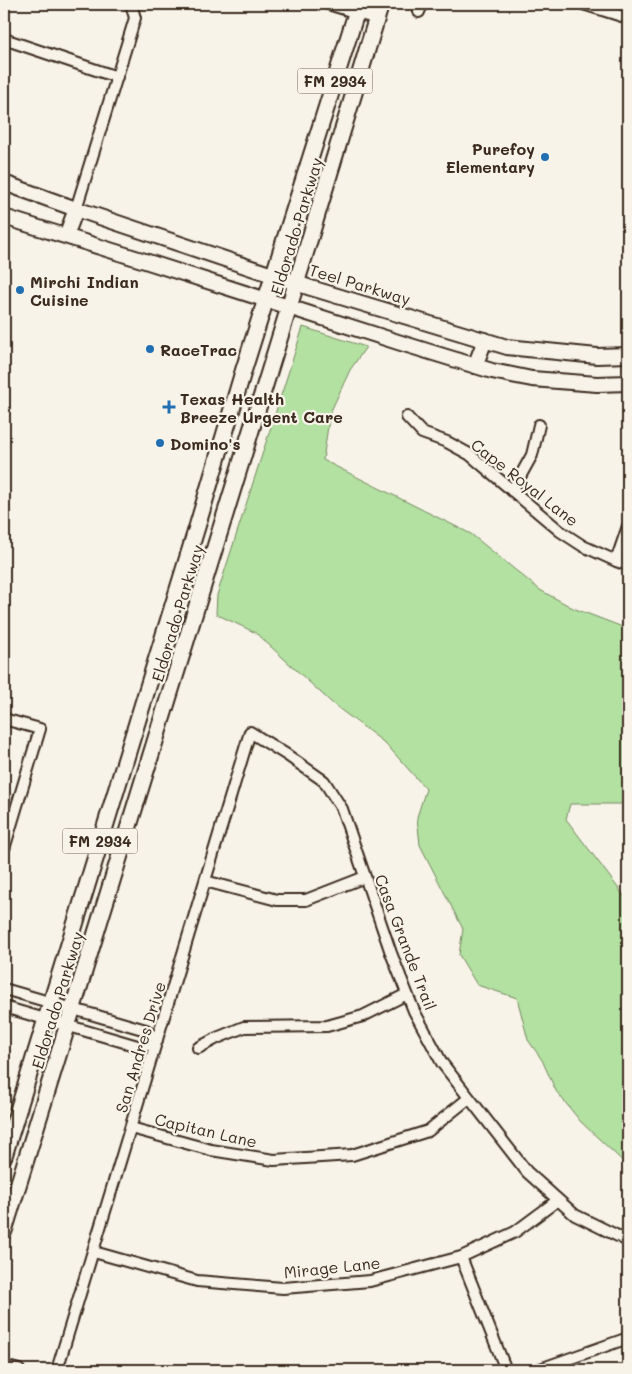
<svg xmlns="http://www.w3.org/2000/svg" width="632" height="1374" viewBox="0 0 632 1374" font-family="Mali,sans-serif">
<rect width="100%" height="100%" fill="#f7f3e8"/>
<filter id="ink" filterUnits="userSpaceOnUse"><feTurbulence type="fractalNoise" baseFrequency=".02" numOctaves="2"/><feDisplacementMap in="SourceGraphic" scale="10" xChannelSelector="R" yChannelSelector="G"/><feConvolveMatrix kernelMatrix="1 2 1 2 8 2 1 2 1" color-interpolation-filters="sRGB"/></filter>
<g filter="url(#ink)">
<path fill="#b2e1a1" stroke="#768660" d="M303 327 366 347 350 370 330 413 323 460 471 534 540 590 573 608 628 629V804H570L566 819 628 901V1166L581 1122 556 1091 542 1060 528 1040 517 998 477 985 459 955 463 929 420 845 417 817 426 789 386 744 333 704 256 633 216 614 217 595Z"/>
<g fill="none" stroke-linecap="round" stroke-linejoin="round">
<g stroke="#3b2a1e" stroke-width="14">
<path id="street" d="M328 4 377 19
M583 4 628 18
M419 12 422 4
M4 39 117 77
M76 209 135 18 131 4
M407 417 422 433 447 442 469 454 560 531 583 546 616 561 628 565
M512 491 532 455 539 425
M616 561 628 526
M4 719 40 729 4 849
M205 881 277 900H306L365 877
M4 989 146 1030 157 1041 141 1047 4 1007
M198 1048 217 1038 244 1027 327 1026 363 1016 407 994
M131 1128 211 1150 274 1160 352 1155 428 1131 469 1098
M94 1252 197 1281 283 1288 370 1281 461 1257 515 1232 558 1200
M461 1257 506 1370
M4 1366 19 1370
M57 1370 250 732 287 755 324 781 342 809 391 953 414 1011 442 1063 527 1172 575 1215 628 1241
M537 1370 628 1338"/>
</g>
<g stroke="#3b2a1e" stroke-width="18">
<path id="secondary" d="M4 183 76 209 311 288 507 347 597 356 628 355
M4 217 145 261 401 343 492 371 532 379 597 384 628 383
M66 236 76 209
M475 366 485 340"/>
</g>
<g stroke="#3b2a1e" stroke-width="19">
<path id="primary" d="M4 1156 197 527 243 372 359 4
M4 1231 286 317 381 4"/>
</g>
<use href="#street" stroke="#f7f3e8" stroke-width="10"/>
<use href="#secondary" stroke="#f7f3e8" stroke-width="14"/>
<use href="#primary" stroke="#f7f3e8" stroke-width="15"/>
</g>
</g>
<g fill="#1f6fb2" stroke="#f7f3e8" stroke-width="2">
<circle cx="545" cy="157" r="5"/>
<circle cx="20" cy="290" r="5"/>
<circle cx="150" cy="349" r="5"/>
<path d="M166.5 399.5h5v5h5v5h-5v5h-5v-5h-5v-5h5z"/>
<circle cx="160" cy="443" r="5"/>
</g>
<g text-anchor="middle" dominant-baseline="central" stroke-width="4.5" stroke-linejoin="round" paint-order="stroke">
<g fill="#f7f3e8" stroke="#73665b" stroke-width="1">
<rect x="297.5" y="68.5" width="75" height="25" rx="4"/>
<rect x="62.5" y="828.5" width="75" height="25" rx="4"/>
</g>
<g font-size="15" font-weight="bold" fill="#3b2a1e">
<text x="335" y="81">FM 2934</text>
<text x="100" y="841">FM 2934</text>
</g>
<g font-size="16" font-weight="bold" fill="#3b2a1e" stroke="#f7f3e8" text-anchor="start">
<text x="535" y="148" text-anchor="end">Purefoy<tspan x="535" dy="18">Elementary</tspan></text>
<text x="30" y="281">Mirchi Indian<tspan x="30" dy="18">Cuisine</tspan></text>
<text x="160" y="349">RaceTrac</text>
<text x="180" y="398">Texas Health<tspan x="180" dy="18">Breeze Urgent Care</tspan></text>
<text x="170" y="443">Domino's</text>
</g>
<g font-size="16" fill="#3b2a1e" stroke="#f7f3e8">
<text transform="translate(296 226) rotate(-73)">Eldorado Parkway</text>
<text transform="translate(360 284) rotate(17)">Teel Parkway</text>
<text transform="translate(525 482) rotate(38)">Cape Royal Lane</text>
<text transform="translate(177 613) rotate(-73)">Eldorado Parkway</text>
<text transform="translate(406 942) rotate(69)">Casa Grande Trail</text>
<text transform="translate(57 1000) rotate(-73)">Eldorado Parkway</text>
<text transform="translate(140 1047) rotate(-73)">San Andres Drive</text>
<text transform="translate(206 1130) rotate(13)">Capitan Lane</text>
<text transform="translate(332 1267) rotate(-6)">Mirage Lane</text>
</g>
</g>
<rect width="632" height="1374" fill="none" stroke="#f7f3e8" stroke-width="20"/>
<rect x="10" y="10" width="612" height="1354" fill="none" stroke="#3b2a1e" stroke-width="2" filter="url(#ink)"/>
</svg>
